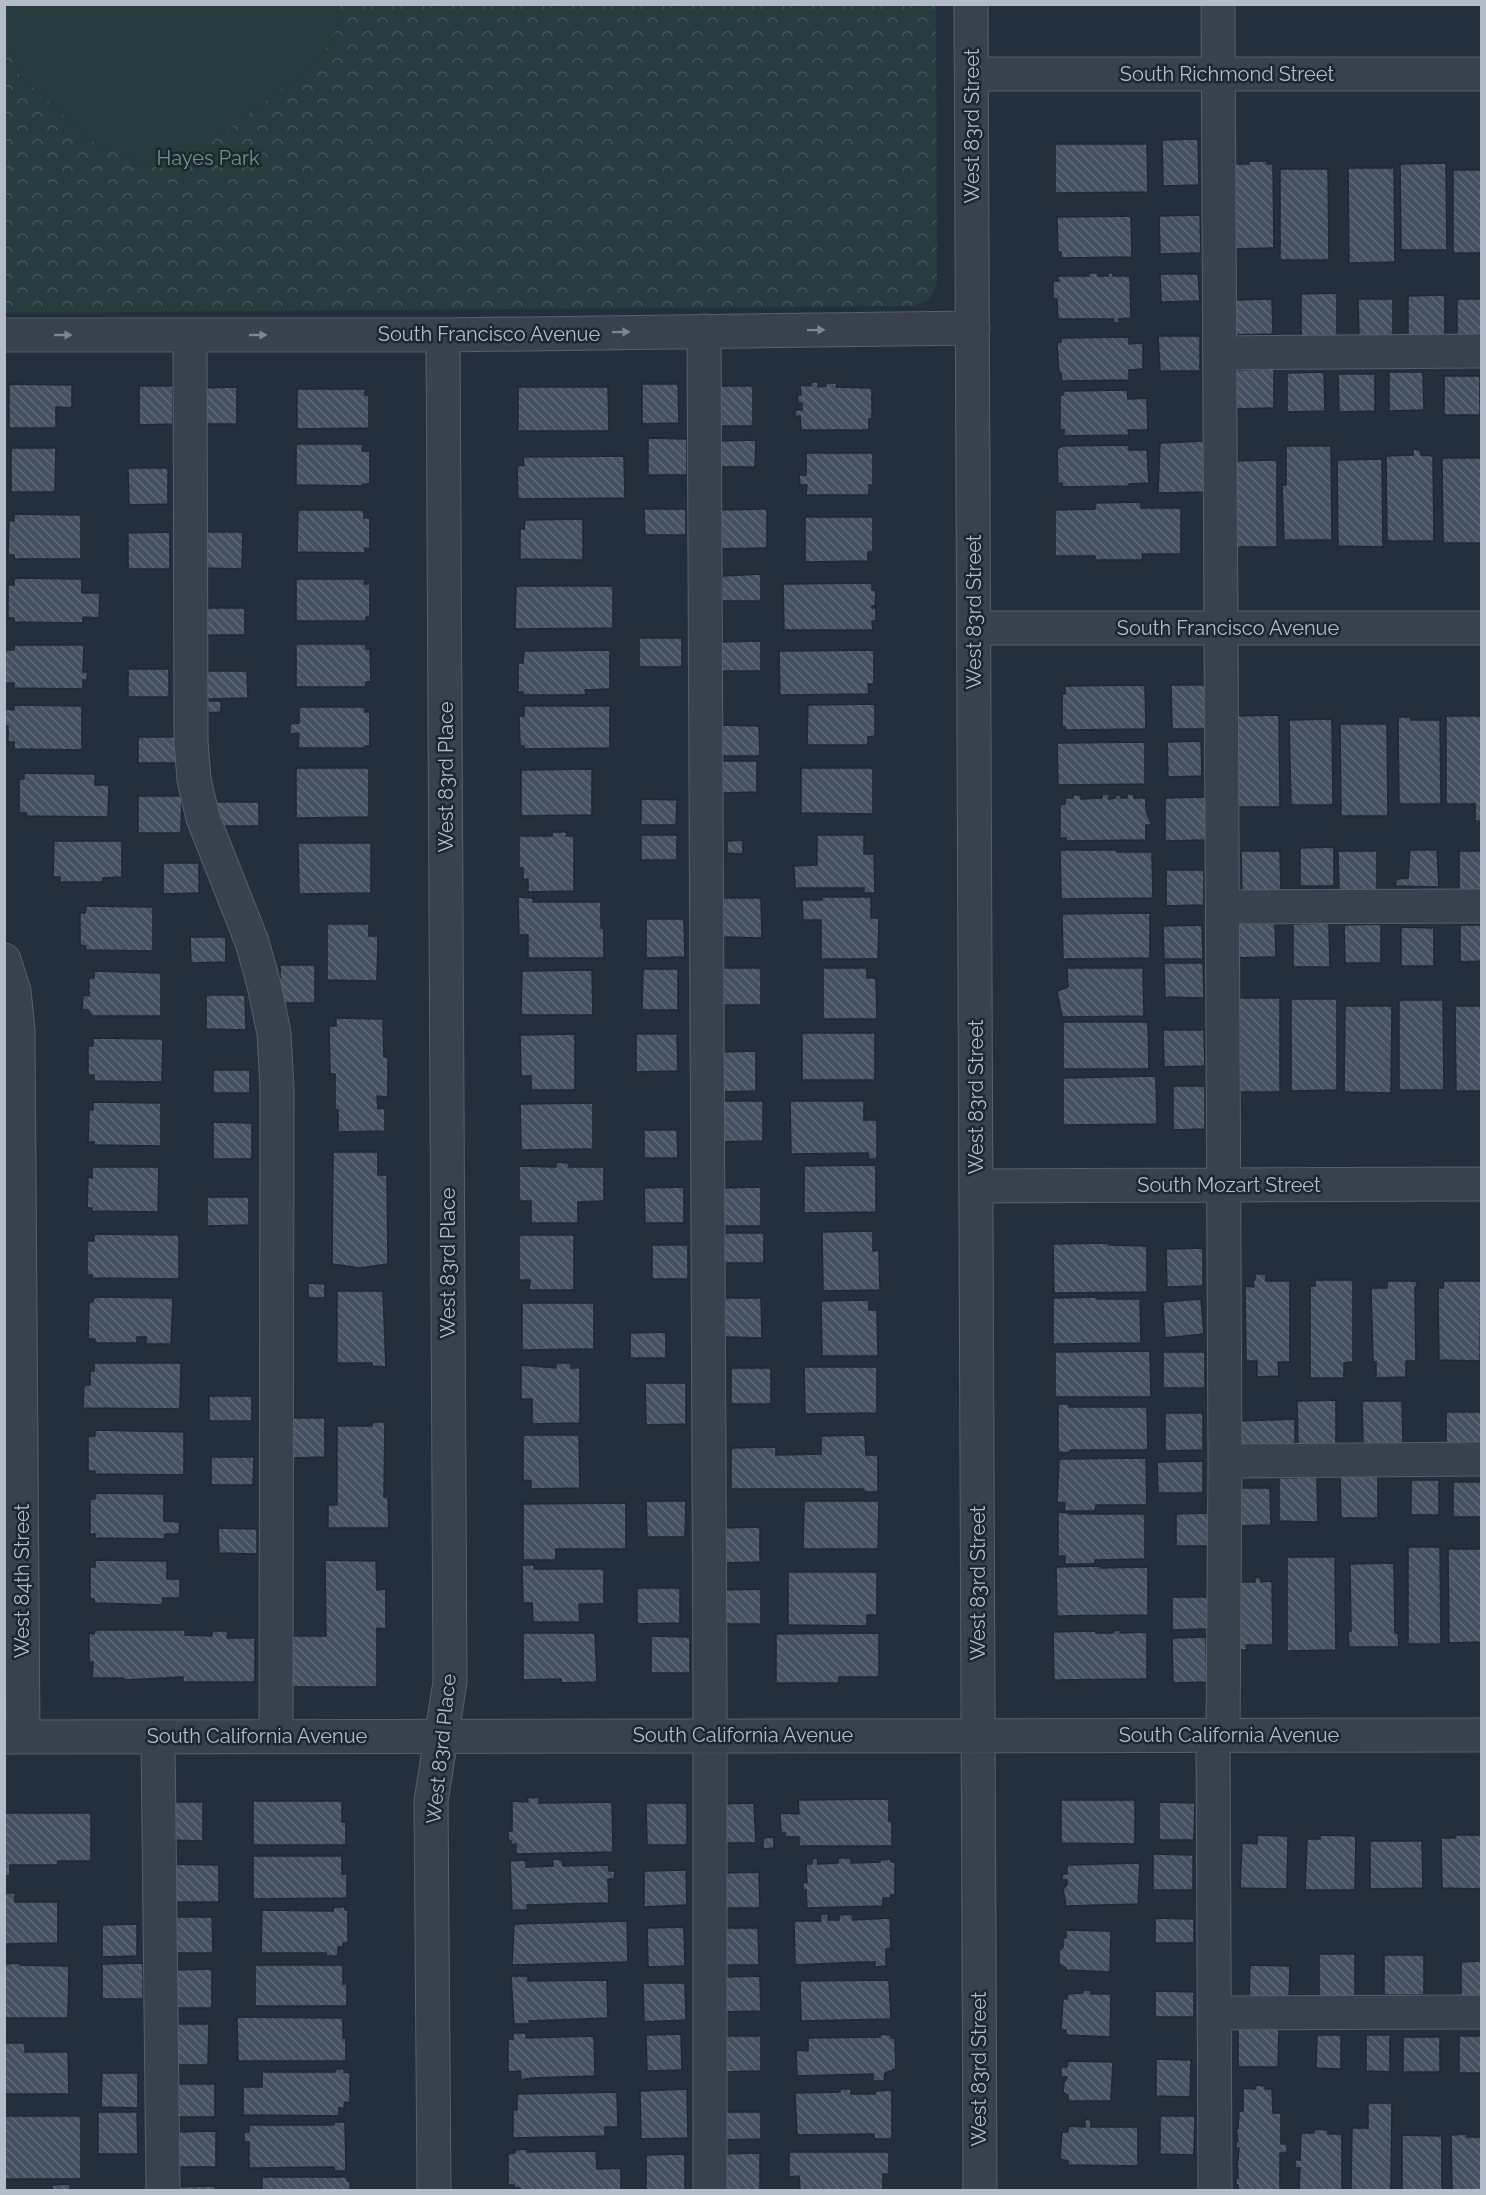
<svg xmlns="http://www.w3.org/2000/svg" width="1486" height="2195" viewBox="0 0 1486 2195" font-family="Raleway,sans-serif">
<defs>
<pattern id="park-crowns" width="20" height="18" patternUnits="userSpaceOnUse" patternTransform="scale(1.5)"><rect width="20" height="18" fill="#263c3f"/><path d="M2 6a3 3 0 1 1 6 0M12 15a3 3 0 1 1 6 0" fill="none" stroke="#435659"/></pattern>
<pattern id="building-back-hatch" width="6" height="6" patternUnits="userSpaceOnUse" patternTransform="scale(1.5)"><rect width="6" height="6" fill="#455162"/><path d="M-1 5l2 2M0 0l6 6M5-1l2 2" fill="none" stroke="#5d6877"/></pattern>
</defs>
<rect width="100%" height="100%" fill="#242f3e"/>
<path fill="url(#park-crowns)" d="M4 5H936L937 281C933 298 927 303 910 306L5 313Z"/>
<path fill="#263c3f" d="M335 5 341 19 321 59 184 163 158 168 129 159 90 141 18 73 5 38V5Z"/>
<path fill="url(#building-back-hatch)" stroke="#1f2835" stroke-width="1.5" d="M1198 139 1199 185 1163 186 1162 140Z
M1055 144H1147L1148 192 1055 193Z
M1249 161H1267V164H1273L1274 248 1232 249 1231 164H1249Z
M1446 163 1447 250H1401L1400 164Z
M1348 168H1394L1395 262 1349 263Z
M1280 169H1328L1329 260H1280Z
M1453 170H1482V253H1453Z
M1200 215 1201 253 1160 254 1159 216Z
M1131 216 1132 257 1061 258V252H1058L1057 217Z
M1089 273H1098V276H1108V273H1113V276H1130L1131 318 1119 319 1120 323H1114L1113 319H1058L1057 299H1053V281H1059L1057 276H1089Z
M1160 274H1198L1200 301 1161 302Z
M1337 293V337L1301 338V294Z
M1445 295V339H1408V296Z
M1272 299 1273 334 1233 335V300Z
M1358 299H1393V337H1359Z
M1457 299H1482V335H1457Z
M1158 336H1200V371H1160Z
M1129 337V344L1143 343V369L1129 370V380L1062 381 1061 373H1059L1057 342H1061V338Z
M1274 369V408L1234 409 1233 370Z
M1324 372 1325 411 1287 412V373Z
M1389 372H1423L1424 410 1389 411Z
M1338 374H1375V411L1339 412Z
M1444 376H1480V415H1444Z
M811 382H818V387L826 386V383H837L836 387 872 388V419H869V430H801L800 416 795 417V410H802V403H798L797 395H801L800 385 811 386Z
M9 384 72 385V408L56 407V428H9Z
M642 384H678L679 423 642 424Z
M139 386H173V424L139 425Z
M715 386H753V426H715Z
M237 387V424H201V388Z
M518 387H608L609 431H518Z
M297 389H365V395H369V428L297 429Z
M1127 390 1128 399 1147 398 1148 430H1128L1129 435 1064 436V430H1060V395H1063V391Z
M648 438 687 439V475H648Z
M756 440 755 467H715V441Z
M1205 441 1204 492 1158 493 1160 443Z
M296 444H363L362 451H370V484H363V486L296 485Z
M1129 445V450H1147L1149 483 1129 484V486L1062 487V483L1058 484 1057 449 1062 446Z
M1286 446H1331L1332 540H1284L1282 485H1286Z
M11 448H56L55 492H11Z
M1413 449 1420 450 1421 455 1433 456 1434 541H1387L1386 456 1413 455Z
M806 453H873V485H869V495H806L807 485H800L799 475H806Z
M624 456 625 498 518 499 517 466 524 465 523 457Z
M1442 458H1482V543H1443Z
M1382 459 1383 547 1338 546 1337 460Z
M1277 460V547H1232L1230 461Z
M128 468H168V504L129 505Z
M1141 502V508H1181V554H1142L1143 560H1095V556H1055V510L1095 509V503Z
M644 509H686V535H645Z
M767 509V548L715 549V510Z
M298 510H364V518H370V549L365 548V553L297 552Z
M14 514 81 515V559H14V555H8L9 520 14 521Z
M805 517H873V552H868V561L805 562Z
M583 519V560L520 559V529H524L525 520Z
M170 532V569H128V533Z
M204 532H243L242 569 203 568Z
M761 574V601H722V576Z
M14 578 82 579V593H100L99 618 83 617V623L14 622V618H8V585H14Z
M296 579H365L364 584H370V617H366V621H296Z
M872 583V590H876L875 606H872V608H876V621H872L873 630H784L783 584Z
M516 586H613V628L515 629Z
M205 608H245V635H205Z
M639 638H682V667H639Z
M761 641V671H718V642Z
M296 644H366V649H370L371 682H366V687H296Z
M14 645H84L83 672H88L87 680H83V689L14 688V683H5V650H14Z
M610 650V689L585 690 586 695H523V692H518V663H523L524 651Z
M874 650V684H868L869 694 780 695 779 651Z
M128 669H169V697H128Z
M207 671H247L248 698 207 699Z
M1145 685 1146 729 1065 730V727H1062V694H1065V686Z
M1171 685H1206V729H1172Z
M207 701H221V712L208 713Z
M875 704V736L868 737V745H807L808 705Z
M14 705 82 706V750L14 749V742H8V726H4V717L5 709 14 710Z
M524 706H610V748L524 749V746H520L519 716H524Z
M299 707H365V712H370V746H365L364 748H298L299 733 290 734V724L299 723Z
M1279 715 1280 807H1231L1230 716Z
M1446 716H1482V821H1475V804H1446Z
M1398 717H1411V720H1440L1441 804H1399Z
M1332 719 1333 805H1291L1289 720Z
M1340 724H1387L1388 816H1341Z
M720 725 759 726 760 756H720Z
M138 737H178V763H138Z
M1201 741 1202 776 1168 777 1167 742Z
M1145 742V784L1058 785 1057 743Z
M720 761H757V792L720 793Z
M296 768H369V817L296 818Z
M801 768H873V814L801 813Z
M592 769V815L521 816V770Z
M24 773 95 774V785H109L108 817 26 816V813H19V779H24Z
M1102 794H1109V799L1115 798V795H1121V798H1127V794H1134V798H1146V811L1152 825H1146V840L1066 841V838H1060V805L1065 804V798H1073V795H1081V799L1102 798Z
M138 796H182L181 833H138Z
M1206 797V840L1165 841V798Z
M641 799 677 800 676 825H641Z
M216 802H259V826H216Z
M552 832H567L566 836H574V891L528 892V879L523 880V868H519V836H552Z
M641 835H677V860H641Z
M817 835H864V854H874L875 893H864V888H795L794 866 817 865Z
M743 840V854L727 853V841Z
M54 841H122V877L103 878V882H60V877H53Z
M298 843H371V893L299 894Z
M1334 847V886H1300V848Z
M1060 850H1117V852H1152L1153 898 1061 899Z
M1410 850H1437L1439 887 1396 886V879L1408 878Z
M1241 851H1280L1281 891 1242 892Z
M1338 851H1377V892H1339Z
M1459 851H1482V890H1459Z
M163 863H199V893L163 894Z
M1166 870H1204V905L1166 906Z
M518 897 533 898V902H601V928H604V958H528V935H519Z
M822 897H871V918H879L878 959H821V920H803L802 900H822Z
M722 898H761L762 938 723 937Z
M86 906 153 907V951L85 950 86 946 80 945V913H85Z
M1150 913V958L1063 959 1062 914Z
M646 919H684L685 957 646 958Z
M1275 920 1276 957 1233 958V921Z
M1329 923 1330 967H1293V924Z
M327 924H369V936H378L377 981 327 980Z
M1381 924V963H1345L1344 925Z
M1202 925 1203 959H1164L1163 926Z
M1460 925H1482V961L1460 962Z
M1401 927 1434 928V966H1401Z
M190 937H226V962L191 963Z
M1164 963H1203L1204 998 1165 997Z
M280 965H315V1003H280Z
M723 968H761V1005H723Z
M823 968H867V978H876L877 1019H823Z
M1067 968H1143L1144 1016 1062 1017 1057 991 1068 987Z
M643 969H678V1010H642Z
M592 970 593 1015H521L522 971Z
M94 971 161 973V1016H92L88 1010H82L83 995 89 996V978H94Z
M206 995H245L246 1030 206 1029Z
M1233 998H1280V1092H1233Z
M1291 999H1337V1090L1291 1091Z
M1399 1000H1443L1444 1090H1399Z
M1345 1006H1392L1391 1093 1344 1092Z
M1455 1006H1482V1091H1456Z
M336 1018 383 1019 384 1057H388V1097L377 1096 378 1109 385 1108V1131L338 1132V1110H335V1074H330L329 1026H336Z
M1063 1022H1148L1149 1069H1063Z
M1163 1030H1204L1205 1066 1164 1067Z
M802 1033H875V1080H802Z
M575 1034V1090H531V1076H521L520 1035Z
M636 1034H677L678 1071 636 1072Z
M93 1038 163 1039 162 1082 94 1081V1075H88V1046H93Z
M756 1051V1091L721 1092 720 1052Z
M213 1070H250V1093H213Z
M1156 1076 1157 1124 1063 1125V1078Z
M1173 1086H1205V1129L1173 1130Z
M716 1101H763V1141L717 1142Z
M790 1101H864V1120H877V1159H869L868 1153 791 1154Z
M93 1102 161 1103V1146L94 1145V1142H88L89 1110H93Z
M593 1103V1149L521 1150 520 1104Z
M213 1122 252 1123V1159H213Z
M644 1130H677L678 1158H644Z
M333 1152H378V1175H387L388 1264 360 1268 332 1264Z
M556 1162 569 1163V1167H604V1201L578 1202V1223H531V1201H519V1166L556 1167Z
M876 1165V1212L804 1213V1166Z
M92 1167H159L158 1212 92 1211V1208H87L88 1177 92 1178Z
M684 1187V1223H645L644 1188Z
M761 1187V1226H721V1188Z
M207 1197H249V1225L207 1226Z
M873 1231V1251L879 1250 880 1290 823 1291 822 1232Z
M721 1233H764V1263H721Z
M94 1234 179 1235V1279L92 1278V1275H87V1241H94Z
M519 1235H574V1290H529L530 1280H519Z
M1109 1243V1245L1147 1246V1292L1054 1293 1053 1244Z
M652 1245H688V1279H652Z
M1203 1248V1286L1167 1287 1166 1249Z
M1255 1274H1266V1281H1290V1362H1278L1279 1376 1257 1377V1361H1246L1245 1286 1254 1287 1253 1280H1255Z
M1315 1280H1353V1362L1344 1363V1378H1310V1286H1315Z
M1387 1281H1417V1287H1415L1416 1361H1406V1377L1376 1378V1362H1373L1371 1288H1387Z
M1444 1281H1481L1480 1361 1439 1360 1438 1288H1443Z
M308 1283 325 1284V1298H308Z
M337 1291H383L386 1367 372 1366V1363H337Z
M94 1297 173 1298 171 1344H146V1337H137V1343H95V1339H88L89 1302H93Z
M1097 1297V1299H1140L1141 1343 1053 1344V1298Z
M725 1298H761L762 1338 725 1337Z
M1201 1299 1204 1334 1165 1338 1163 1302Z
M869 1300V1310H877L878 1356H822L821 1301Z
M522 1303H594V1349L522 1350Z
M666 1332V1358H630V1333Z
M1150 1351 1151 1397H1055V1352Z
M1163 1352H1205V1388H1163Z
M94 1363H181L180 1409 83 1408 84 1385H90V1371H94Z
M556 1363H571V1368H580V1423L532 1424V1399H521V1365L556 1368Z
M804 1367H877V1413L805 1414Z
M731 1368H771V1404H731Z
M645 1383H686V1424L646 1425Z
M209 1396H252V1421H209Z
M1336 1400V1445L1298 1444 1297 1401Z
M1362 1401H1402L1403 1444H1363Z
M1058 1404H1069V1407H1147L1148 1450H1071L1069 1453 1058 1452Z
M1446 1412H1482V1444L1446 1445Z
M1165 1413H1203V1450L1165 1451Z
M290 1418H325V1457L290 1458Z
M1295 1419V1445L1239 1446V1421Z
M372 1422H385L384 1497H388L389 1528H328V1505H337V1426H372Z
M95 1430 184 1432V1475L95 1474V1471H88V1436H95Z
M523 1435H579L580 1488 531 1489V1481L523 1480Z
M865 1435 866 1455H878V1492H865L863 1489H731V1448L776 1447V1455L821 1454V1436Z
M211 1457H254L253 1485H211Z
M1146 1458 1147 1505H1096L1095 1511H1064L1065 1503 1057 1502 1059 1459Z
M1203 1461V1493H1158L1157 1462Z
M1340 1476H1378V1518H1341Z
M1317 1477 1318 1522 1279 1521V1478Z
M1411 1480H1439V1515H1411Z
M1453 1482H1481V1517H1453Z
M1233 1488H1270L1271 1525 1234 1526Z
M95 1493 164 1494V1521L180 1522 179 1534H165V1539L95 1538V1534H90V1499H95Z
M646 1501H686L685 1537H647Z
M804 1501H879L878 1549H803Z
M626 1503V1549H556V1560H523V1504Z
M1058 1512 1069 1513V1514H1145V1559L1095 1560 1094 1564H1065V1556H1058Z
M1213 1513V1546H1176V1514Z
M760 1527V1562L722 1563V1528Z
M218 1528 257 1529V1554L219 1553Z
M1408 1547H1440L1441 1644H1408Z
M1448 1549H1482V1642L1449 1643Z
M1287 1557H1335L1336 1650 1287 1651Z
M95 1560 167 1561V1579H180V1598H163L162 1605 94 1603V1599H90V1567H95Z
M325 1560 376 1561 377 1590 386 1589V1629L377 1628V1687H286V1636H326Z
M1394 1563 1395 1633H1398L1399 1647H1349L1348 1631H1351L1350 1564Z
M522 1565H534V1569H604V1604H579L580 1622H533L532 1603H523Z
M1100 1566V1568L1148 1567V1615L1057 1616 1056 1567Z
M788 1572H877V1615H867V1626L788 1625Z
M1255 1577 1261 1578V1582L1272 1581 1273 1645H1246L1247 1650H1235V1582H1255Z
M637 1588H680V1623L637 1624Z
M761 1589V1624H720V1590Z
M1172 1597H1208V1629L1172 1630Z
M95 1630H185V1635L212 1636V1631H228L227 1638H255V1682H183V1677L125 1680 123 1678H92L93 1662H89V1633L94 1634Z
M1120 1630V1633L1147 1632V1679L1054 1680 1053 1632 1096 1631V1633H1113V1631Z
M523 1633H595L597 1682 561 1683V1679L523 1680Z
M879 1633V1677H839V1683H776V1634Z
M651 1636 690 1637V1673H651Z
M1206 1637 1207 1682 1173 1683 1172 1638Z
M539 1797V1803L612 1802 613 1852 516 1854V1844L511 1845V1841L508 1840V1831H512V1801L528 1802 527 1798Z
M889 1799V1821H892V1846H799V1837H785V1833H781L780 1813 799 1814 798 1800Z
M1061 1800H1135V1844L1061 1843Z
M253 1801H342V1822H346V1845H253Z
M168 1802H203V1841L168 1840Z
M1159 1802 1195 1803 1194 1840H1159Z
M646 1803H687V1845H647Z
M754 1803 756 1843H722L720 1804Z
M4 1813H91V1861H58V1865H10V1876H4Z
M1257 1835 1288 1836 1287 1889 1240 1888 1242 1843 1257 1844Z
M1320 1835 1356 1836 1355 1890H1305L1307 1839H1320Z
M1455 1835H1482V1889L1442 1888 1441 1838H1455Z
M774 1837V1848L763 1849V1838Z
M1370 1841H1422L1423 1888 1370 1889Z
M1153 1854 1193 1855V1890H1153Z
M253 1856H342V1874H347V1898L253 1899Z
M817 1858 818 1864 838 1863V1858H851V1863L880 1862V1860L890 1859 891 1862H895V1895H891V1898H883V1906L807 1908 806 1890H803V1882L807 1883 806 1864H812V1859Z
M552 1859 562 1860 563 1866 608 1865 609 1871H615L614 1879H608L609 1903 527 1905 528 1910H512L510 1861 526 1860V1867L553 1866Z
M1140 1863 1138 1904 1066 1906 1063 1889 1067 1885V1880H1062V1874H1067V1865Z
M174 1864 219 1865V1902H174Z
M686 1870 687 1905 644 1907V1871Z
M759 1872 760 1908H720V1873Z
M4 1893H15V1902H58V1943L4 1944Z
M334 1907H345V1910H348V1943H343V1947H338V1956H326V1953H261L262 1910 333 1911Z
M820 1914H828V1920H839V1915L852 1914 853 1920 890 1918 891 1948 886 1949V1966L875 1967V1962H860L795 1965 794 1921H821Z
M172 1917H212L213 1953H172Z
M1155 1918 1194 1919V1943H1155Z
M627 1921 628 1962 512 1965 514 1924Z
M137 1924V1956L102 1957V1925Z
M684 1927 685 1966 648 1967 647 1928Z
M720 1928H758L759 1965H721Z
M1066 1930 1111 1931 1110 1972 1066 1970V1968L1059 1964V1951L1063 1947V1938H1066Z
M1319 1954H1355V1997L1319 1996Z
M1384 1955H1424V1995H1384Z
M1482 1961V1996H1461V1962Z
M20 1963V1965L69 1966 68 2018H4V1964Z
M143 1963V1999H102V1964Z
M255 1965H343V1984H347V2006H255Z
M1250 1965 1290 1966 1289 2003 1249 2002Z
M212 1969V2008H173L174 1970Z
M511 1976H528V1981L607 1980 608 2018 529 2021 530 2024H514Z
M760 1976 761 2011 720 2012 719 1977Z
M889 1980 891 2019 801 2021 800 1981Z
M643 1983H685L686 2020 644 2022Z
M1083 1990H1091V1994H1111L1110 2037 1066 2035V2030H1061L1063 1999H1067L1068 1994 1083 1993Z
M1155 1991 1194 1992V2017H1155Z
M237 2017 343 2018V2038H346V2061H238Z
M174 2024H209L208 2065H173Z
M1238 2028H1279L1278 2067H1238Z
M513 2033H526V2038L594 2036 595 2076 531 2078 521 2080 520 2071 508 2072V2039H513Z
M681 2034 682 2070 647 2071 646 2035Z
M880 2034 891 2035V2038H895L896 2069 885 2073 884 2081H873V2074L797 2076 796 2050 808 2051V2038L880 2037Z
M1317 2035H1341V2069L1316 2068Z
M1366 2035H1390V2072L1366 2071Z
M721 2036H761V2071L721 2072Z
M1459 2036H1482V2073H1459Z
M1403 2037H1440V2072H1403Z
M4 2038H7V2043H25V2052H68L69 2094H4Z
M1156 2059 1191 2060 1190 2097 1156 2096Z
M1068 2061 1113 2062 1111 2101H1068V2095L1063 2092 1064 2083 1067 2077H1061V2067H1067Z
M335 2069H344V2072L350 2073V2103L345 2102 344 2108H339V2116L243 2115V2087H262V2072H335Z
M102 2073H138V2108L101 2107Z
M174 2084H215V2117H174Z
M1256 2085 1265 2086V2089H1272L1273 2113H1281V2144H1287V2153H1280V2190H1238V2185H1236V2178H1238L1237 2160H1238L1239 2148H1236V2141H1238L1236 2129H1238L1239 2111H1243V2088L1255 2089Z
M687 2089 688 2138 641 2139 640 2091Z
M840 2089H851V2094H875L876 2091 892 2090V2139H874V2134L797 2135 795 2093 840 2092Z
M617 2092 618 2127H605V2136L513 2138V2110H517V2094Z
M1368 2103H1392L1391 2190H1351L1352 2128H1368Z
M98 2112H137L138 2154H98Z
M717 2112H761V2139L719 2140Z
M4 2116H81V2179H4Z
M1160 2116H1195L1194 2155 1160 2154Z
M1085 2119 1091 2120V2127H1138V2166L1068 2165V2161L1060 2159 1062 2132H1068V2126L1085 2127Z
M334 2122H345L346 2171H334V2167L249 2168V2142H244V2132H249V2125H334Z
M1314 2129 1328 2130V2134H1342V2190H1299L1300 2168H1295V2160H1300L1301 2133H1314Z
M216 2131V2167H175V2132Z
M1467 2134V2137H1482V2190H1452L1451 2135Z
M1402 2135 1442 2136V2190H1402Z
M527 2149V2152L596 2151 597 2169 621 2168V2190H520V2188H514V2185H508V2154L515 2153V2150Z
M789 2152H889V2174H883V2190H800L799 2176 789 2177Z
M760 2153V2190H719L718 2154Z
M685 2154V2190H646V2155Z
M262 2177H347V2181H350V2190H262Z
M70 2184V2190H52V2185Z
M215 2186 216 2190H174V2187Z"/>
<g fill="none" stroke-linecap="round" stroke-linejoin="round">
<g stroke="#565f6c" stroke-width="35">
<path id="minor" d="M971 4 980 2190
M1218 4 1225 1461 1223 1735
M972 74H1482
M704 331 710 1691V2190
M4 335H443L973 328
M190 335 191 741 194 780 203 818 252 942 264 985 274 1033 277 1088 276 1736
M1220 353 1482 351
M974 628H1482
M1223 907 1482 906
M4 960 14 991 18 1030 23 1736
M976 1186 1482 1184
M1225 1461 1482 1459
M1213 1734 1215 2190
M4 1737 1482 1735
M158 1737 163 2190
M1214 2013 1482 2012
M434 2190 431 1801 450 1682 443 335"/>
</g>
<use href="#minor" stroke="#38414e" stroke-width="33"/>
</g>
<defs><path id="oneway-solid" d="M-6-.8H1V-3.2L6.5 0L1 3.2V.8H-6Z" transform="scale(1.5)"/></defs>
<g fill="#7c8592">
<use href="#oneway-solid" transform="translate(816 330) rotate(-1)"/>
<use href="#oneway-solid" transform="translate(621 332) rotate(-1)"/>
<use href="#oneway-solid" transform="translate(63 335)"/>
<use href="#oneway-solid" transform="translate(258 335)"/>
</g>
<g text-anchor="middle" dominant-baseline="central" stroke-width="5" stroke-linejoin="round" paint-order="stroke">
<g font-size="20" fill="#b4bcc9" stroke="#1d2633">
<text x="1227" y="74">South Richmond Street</text>
<text transform="translate(972 126) rotate(-90)">West 83rd Street</text>
<text x="489" y="334">South Francisco Avenue</text>
<text transform="translate(974 612) rotate(-90)">West 83rd Street</text>
<text x="1228" y="628">South Francisco Avenue</text>
<text transform="translate(446 777) rotate(-90)">West 83rd Place</text>
<text transform="translate(976 1097) rotate(-90)">West 83rd Street</text>
<text x="1229" y="1185">South Mozart Street</text>
<text transform="translate(448 1263) rotate(-90)">West 83rd Place</text>
<text transform="translate(22 1581) rotate(-90)">West 84th Street</text>
<text transform="translate(978 1583) rotate(-90)">West 83rd Street</text>
<text x="743" y="1735">South California Avenue</text>
<text x="1229" y="1735">South California Avenue</text>
<text x="257" y="1736">South California Avenue</text>
<text transform="translate(441 1749) rotate(-84)">West 83rd Place</text>
<text transform="translate(979 2069) rotate(-90)">West 83rd Street</text>
</g>
<g font-size="20" fill="#6b9a76" stroke="#1d2633">
<text x="208" y="158">Hayes Park</text>
</g>
</g>
<rect width="1486" height="2195" fill="none" stroke="#b4bcc9" stroke-width="12"/>
</svg>
